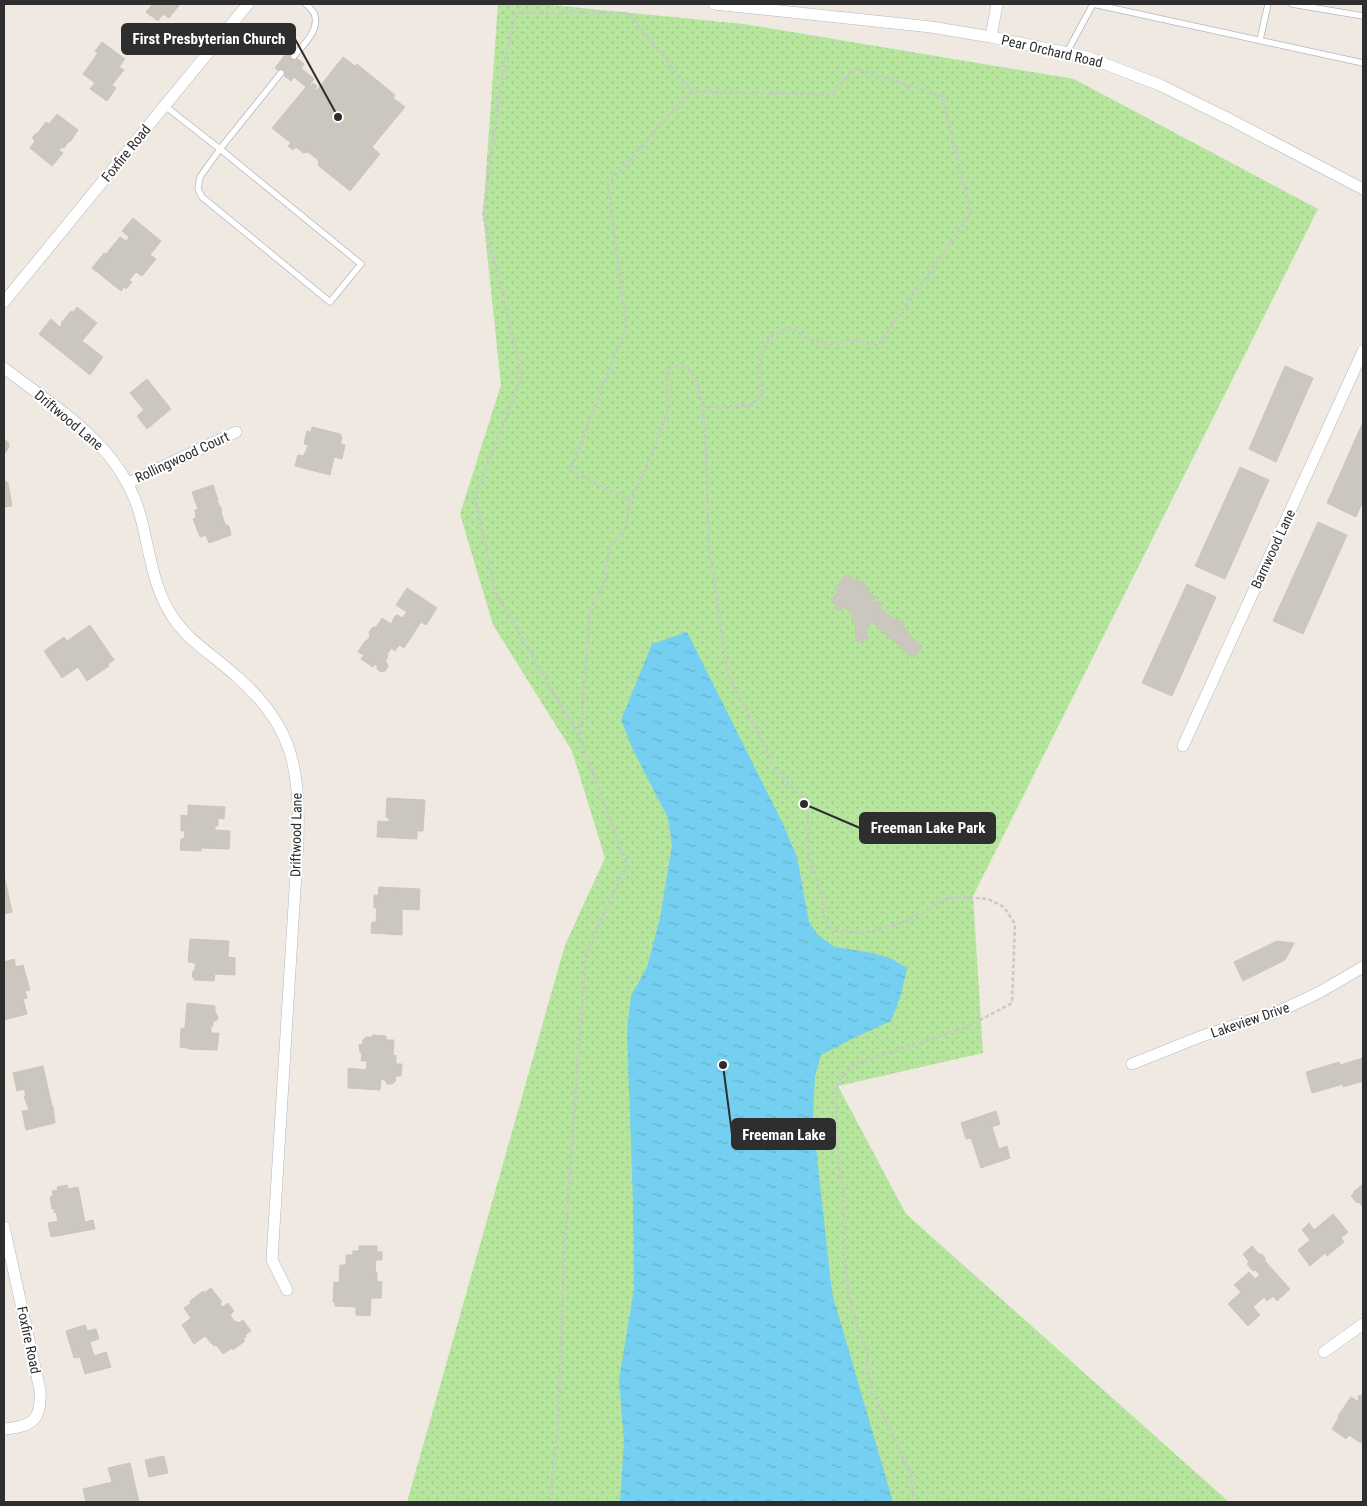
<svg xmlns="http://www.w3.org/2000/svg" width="1367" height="1506" viewBox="0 0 1367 1506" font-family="'Roboto Condensed',sans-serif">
<defs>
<pattern id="park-dots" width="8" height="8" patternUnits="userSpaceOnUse" patternTransform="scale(1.25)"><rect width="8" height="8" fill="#b6e59e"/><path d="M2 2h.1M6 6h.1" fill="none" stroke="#9dc588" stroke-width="1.8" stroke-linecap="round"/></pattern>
<pattern id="water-ripples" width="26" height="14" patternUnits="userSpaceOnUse" patternTransform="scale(1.25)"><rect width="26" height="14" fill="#75cff0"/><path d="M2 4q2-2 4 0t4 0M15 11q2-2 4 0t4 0" fill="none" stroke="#66b2ce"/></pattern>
</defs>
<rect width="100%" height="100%" fill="#efe9e1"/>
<path fill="url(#park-dots)" d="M498 4H541L744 24 1074 79 1318 209 973 896 983 1053 838 1086 906 1214 1229 1502H407L565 945 605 858 572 751 493 625 460 514 501 385 483 215Z"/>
<path fill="url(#water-ripples)" d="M687 632 783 824 797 857 809 922 818 935 835 947 873 953 892 959 907 968 901 995 891 1021 856 1037 821 1055 815 1076 813 1120 832 1293 893 1502H620L624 1441 619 1380 634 1289 633 1202 627 1032 631 996 647 967 660 918 672 845 668 818 633 750 621 720 652 644Z"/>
<path fill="#cbc7bf" stroke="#cbc5ba" d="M151 4H180L169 18 163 14 158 21 146 12 152 5Z
M102 42 125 59 119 67 124 70 112 85 116 88 107 101 90 89 95 83 83 74 98 53 95 51Z
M288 51 304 64 301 68 314 79 310 84 311 86 313 83 317 86 315 89 317 90 343 57 355 66 357 64 395 95 393 98 405 107 372 147 380 154 350 191 319 166 318 160 308 152 303 153 296 147 293 150 288 146 291 143 272 128 306 87 294 77 291 81 275 68Z
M57 114 78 130 70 142 69 141 64 148 62 147 59 150 63 153 52 166 30 148 35 141 32 138 36 133 37 134 46 122 49 124Z
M133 218 161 241 150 255 156 259 142 276 136 272 129 280 132 282 126 289 124 287 121 291 92 268 104 253 111 258 106 254 120 237 126 241 129 237 122 231Z
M77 307 97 323 82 341 103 357 90 375 39 334 51 319 60 327 62 324 61 323 71 311 73 312Z
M1285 366 1313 378 1276 462 1249 449Z
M147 379 171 409 147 429 137 416 144 410 130 393Z
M1363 422V501L1356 517 1327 503Z
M312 427 340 434 342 438 340 444 345 445 342 459 334 457 330 475 295 466 298 455 304 456 305 452H306L308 445 304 444 307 431 311 432Z
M4 439 8 442 9 447 6 452 4 453Z
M1240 467 1269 480 1225 579 1195 566Z
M4 480 8 483 12 506 4 507Z
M213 485 218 500 217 501 222 510 221 512 225 524 229 526 231 535 209 543 206 535 200 537 193 519 196 518 195 510 198 509 192 492Z
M1318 522 1347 535 1303 634 1273 621Z
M845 575 847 577 848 575 856 581 858 579 870 590 869 592 875 597 873 600 874 603 879 601 881 604 880 609 894 619 896 617 905 625 903 627 909 632 908 634 922 647 913 658 872 622 869 625 867 626V640L856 641 855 622 851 619 854 616 844 607 842 610H838L835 608 836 602 831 599 838 591 835 588Z
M1187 584 1216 597 1172 696 1142 683Z
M407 588 437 608 426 625 421 622 404 648 399 645 395 651 391 648 387 655 388 656 385 662 387 663 388 667 385 671 381 672 377 669V665L375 664 373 667 361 659 364 655 358 652 365 641H366L370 637 369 632 372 628 376 627 382 618 391 624 395 616 398 615 402 618 407 612 396 605Z
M90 625 114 660 108 664 109 666 87 681 78 667 62 678 44 651 64 637 67 641Z
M387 798 425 800 423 831H417V839L377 837 378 821 389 822V818L386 817Z
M188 805 225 807 224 819 218 818V826H215V830L230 831 229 849 201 848V851L180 850 181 839H184L185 831H181V815L188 816Z
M4 875 12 912 4 914Z
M379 887 420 889 419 910 402 909V935L371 933 372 922H376L377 908H374V895L378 896Z
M190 939 229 941 228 957 235 958V975L215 974 214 981 194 980V978L192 977 193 971H195V963L188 962Z
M1277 941 1294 943 1285 960 1243 981 1234 962Z
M14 959 16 967 23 965 30 990 25 991 27 998 23 999 27 1014 4 1020V962Z
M187 1003 215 1006V1012L218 1017 217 1020 213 1022V1026H211V1033H219L217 1050 188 1049V1048L180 1047 181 1029 185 1028Z
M373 1035 386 1036V1040H394L393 1056 396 1055V1064H402L401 1076H396L395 1082 391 1084H387L385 1080 381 1079 380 1090 348 1088V1068L366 1070 367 1061H361L362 1053 360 1052 359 1044 362 1045 363 1040 366 1037H372Z
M1363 1058V1081L1343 1087V1084L1312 1093 1306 1072 1339 1062 1340 1065Z
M43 1066 52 1106 53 1107 55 1123 26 1130 22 1111 29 1110 24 1096H26L24 1089 17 1091 13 1073Z
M996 1111 1000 1124 992 1127 999 1149 1007 1146 1010 1158 981 1168 971 1138 966 1139 961 1123Z
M1363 1184V1207L1359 1202 1357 1203 1351 1196 1354 1194 1353 1192Z
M67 1185 68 1189 78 1187 85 1222 93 1220 95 1229 51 1237 48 1223 58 1221 56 1212 54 1213V1208L52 1209 50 1197 53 1196 52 1191 58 1190 57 1187Z
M1333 1214 1348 1232 1341 1238 1344 1242 1327 1256 1325 1253 1310 1266 1298 1250 1310 1240 1302 1230 1309 1223 1314 1230Z
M359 1246H377V1252H382V1260H376L375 1272H377V1281L382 1282 381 1298H371L370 1316 356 1315V1307L335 1306V1302H333L334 1282 339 1283 340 1265H346V1255H353V1251H359Z
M1252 1246 1259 1254H1262L1265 1258V1261L1290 1289 1277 1301 1273 1296 1267 1301 1264 1297 1253 1307 1260 1315 1248 1326 1228 1304 1241 1292 1234 1285 1249 1272 1255 1279 1260 1275 1255 1270 1253 1271 1247 1264 1249 1262 1243 1254Z
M211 1288 222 1302 220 1304 223 1307 228 1303 234 1311 230 1315 235 1322 237 1321 239 1323 243 1320 251 1331 245 1335 246 1337 243 1339 245 1341 233 1350 232 1348 223 1354 216 1345 214 1346 205 1336 194 1344 182 1325 191 1318 184 1308 191 1303 190 1301 203 1291 204 1293Z
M85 1325 87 1331 96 1329 99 1339 90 1342 94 1356 106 1352 111 1367 85 1374 80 1357 74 1358 66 1331Z
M1363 1395V1439L1361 1443 1349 1435 1346 1439 1332 1429 1339 1417 1338 1416 1351 1397 1359 1402 1358 1396Z
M164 1456 168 1473 149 1477 145 1460Z
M130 1463 139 1502H86L83 1489 112 1482 108 1468Z"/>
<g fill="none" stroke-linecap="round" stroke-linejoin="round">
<g stroke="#b4b7c1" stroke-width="7">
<path id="service" d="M1093 4 1363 63
M1292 4 1363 16
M1260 40 1268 4
M1067 52 1093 4
M294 56C303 45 321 30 314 13 312 10 308 6 306 4
M165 106 220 149 200 177 198 189 202 197 330 302 361 264 220 149 281 73"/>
</g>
<g stroke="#b4b7c1" stroke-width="12">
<path id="minor" d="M714 4 931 27 991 37 1087 57 1160 85 1231 120 1363 189
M991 37 997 4
M4 302 248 4
M4 368C57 409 118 443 139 511 149 545 152 587 172 616 188 641 213 655 235 675 293 725 300 768 298 841L272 1260 287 1290
M128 483 236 432
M1183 746 1363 351
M1132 1064 1202 1036 1280 1011 1320 992 1363 967
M4 1227 40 1390C42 1420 32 1427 4 1429
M1324 1352 1363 1324"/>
</g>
<path stroke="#c9c9c9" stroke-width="2.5" stroke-dasharray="4 2.5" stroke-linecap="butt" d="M631 501 570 471 626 326 608 184 691 91
M579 736 495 592 475 497 522 376 483 215 504 63 516 13H628L691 91 832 95 854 68 942 96 971 213 878 345 851 340 831 345 806 338 792 328 784 329 769 338 760 358 762 394 752 405 702 407
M550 1502 558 1424 565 1238 586 952 627 865 580 738 590 613 605 582 609 549 625 528 631 501 658 439 669 408 666 377 670 367H687L697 381 702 407 705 433 709 547 728 676 752 721 777 772 803 799 808 812 809 858 821 890 824 917 834 931 863 933 900 924 948 898 967 897 988 899 1004 907 1015 924 1012 1003 965 1028 854 1064 840 1080 837 1086 836 1097 837 1130 839 1166 843 1186 845 1242 844 1254 848 1290 857 1326 868 1355 867 1368 873 1393 911 1475 914 1502"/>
<use href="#service" stroke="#fff" stroke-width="5.5"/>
<use href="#minor" stroke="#fff" stroke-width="11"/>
</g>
<g text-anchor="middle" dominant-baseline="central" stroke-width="4" stroke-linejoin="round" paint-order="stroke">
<g font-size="14" fill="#2e2e2e" stroke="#fff">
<text transform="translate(1052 51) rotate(13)">Pear Orchard Road</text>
<text transform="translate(126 153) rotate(-51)">Foxfire Road</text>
<text transform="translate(69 420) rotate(40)">Driftwood Lane</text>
<text transform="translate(182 457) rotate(-25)">Rollingwood Court</text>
<text transform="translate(1273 549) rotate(-65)">Barnwood Lane</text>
<text transform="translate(296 835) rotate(-89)">Driftwood Lane</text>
<text transform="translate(1250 1020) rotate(-19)">Lakeview Drive</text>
<text transform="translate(29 1340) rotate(78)">Foxfire Road</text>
</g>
</g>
<path fill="none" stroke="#2e2e2e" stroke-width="2" d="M338 117L295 39M804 804L860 828M723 1065L732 1134"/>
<g fill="#2e2e2e" stroke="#fff" stroke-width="2">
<circle cx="338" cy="117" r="5"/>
<circle cx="804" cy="804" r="5"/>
<circle cx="723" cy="1065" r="5"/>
</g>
<g fill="#2e2e2e" stroke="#2e2e2e" stroke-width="2">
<rect x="122" y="24" width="173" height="30" rx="5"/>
<rect x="860" y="813" width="135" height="30" rx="5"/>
<rect x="732" y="1119" width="103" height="30" rx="5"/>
</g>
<g font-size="15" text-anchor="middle" font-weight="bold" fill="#fff">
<text x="209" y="44">First Presbyterian Church</text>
<text x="928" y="833">Freeman Lake Park</text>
<text x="784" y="1140">Freeman Lake</text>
</g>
<rect width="1367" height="1506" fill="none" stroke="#2e2e2e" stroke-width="10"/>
</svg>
